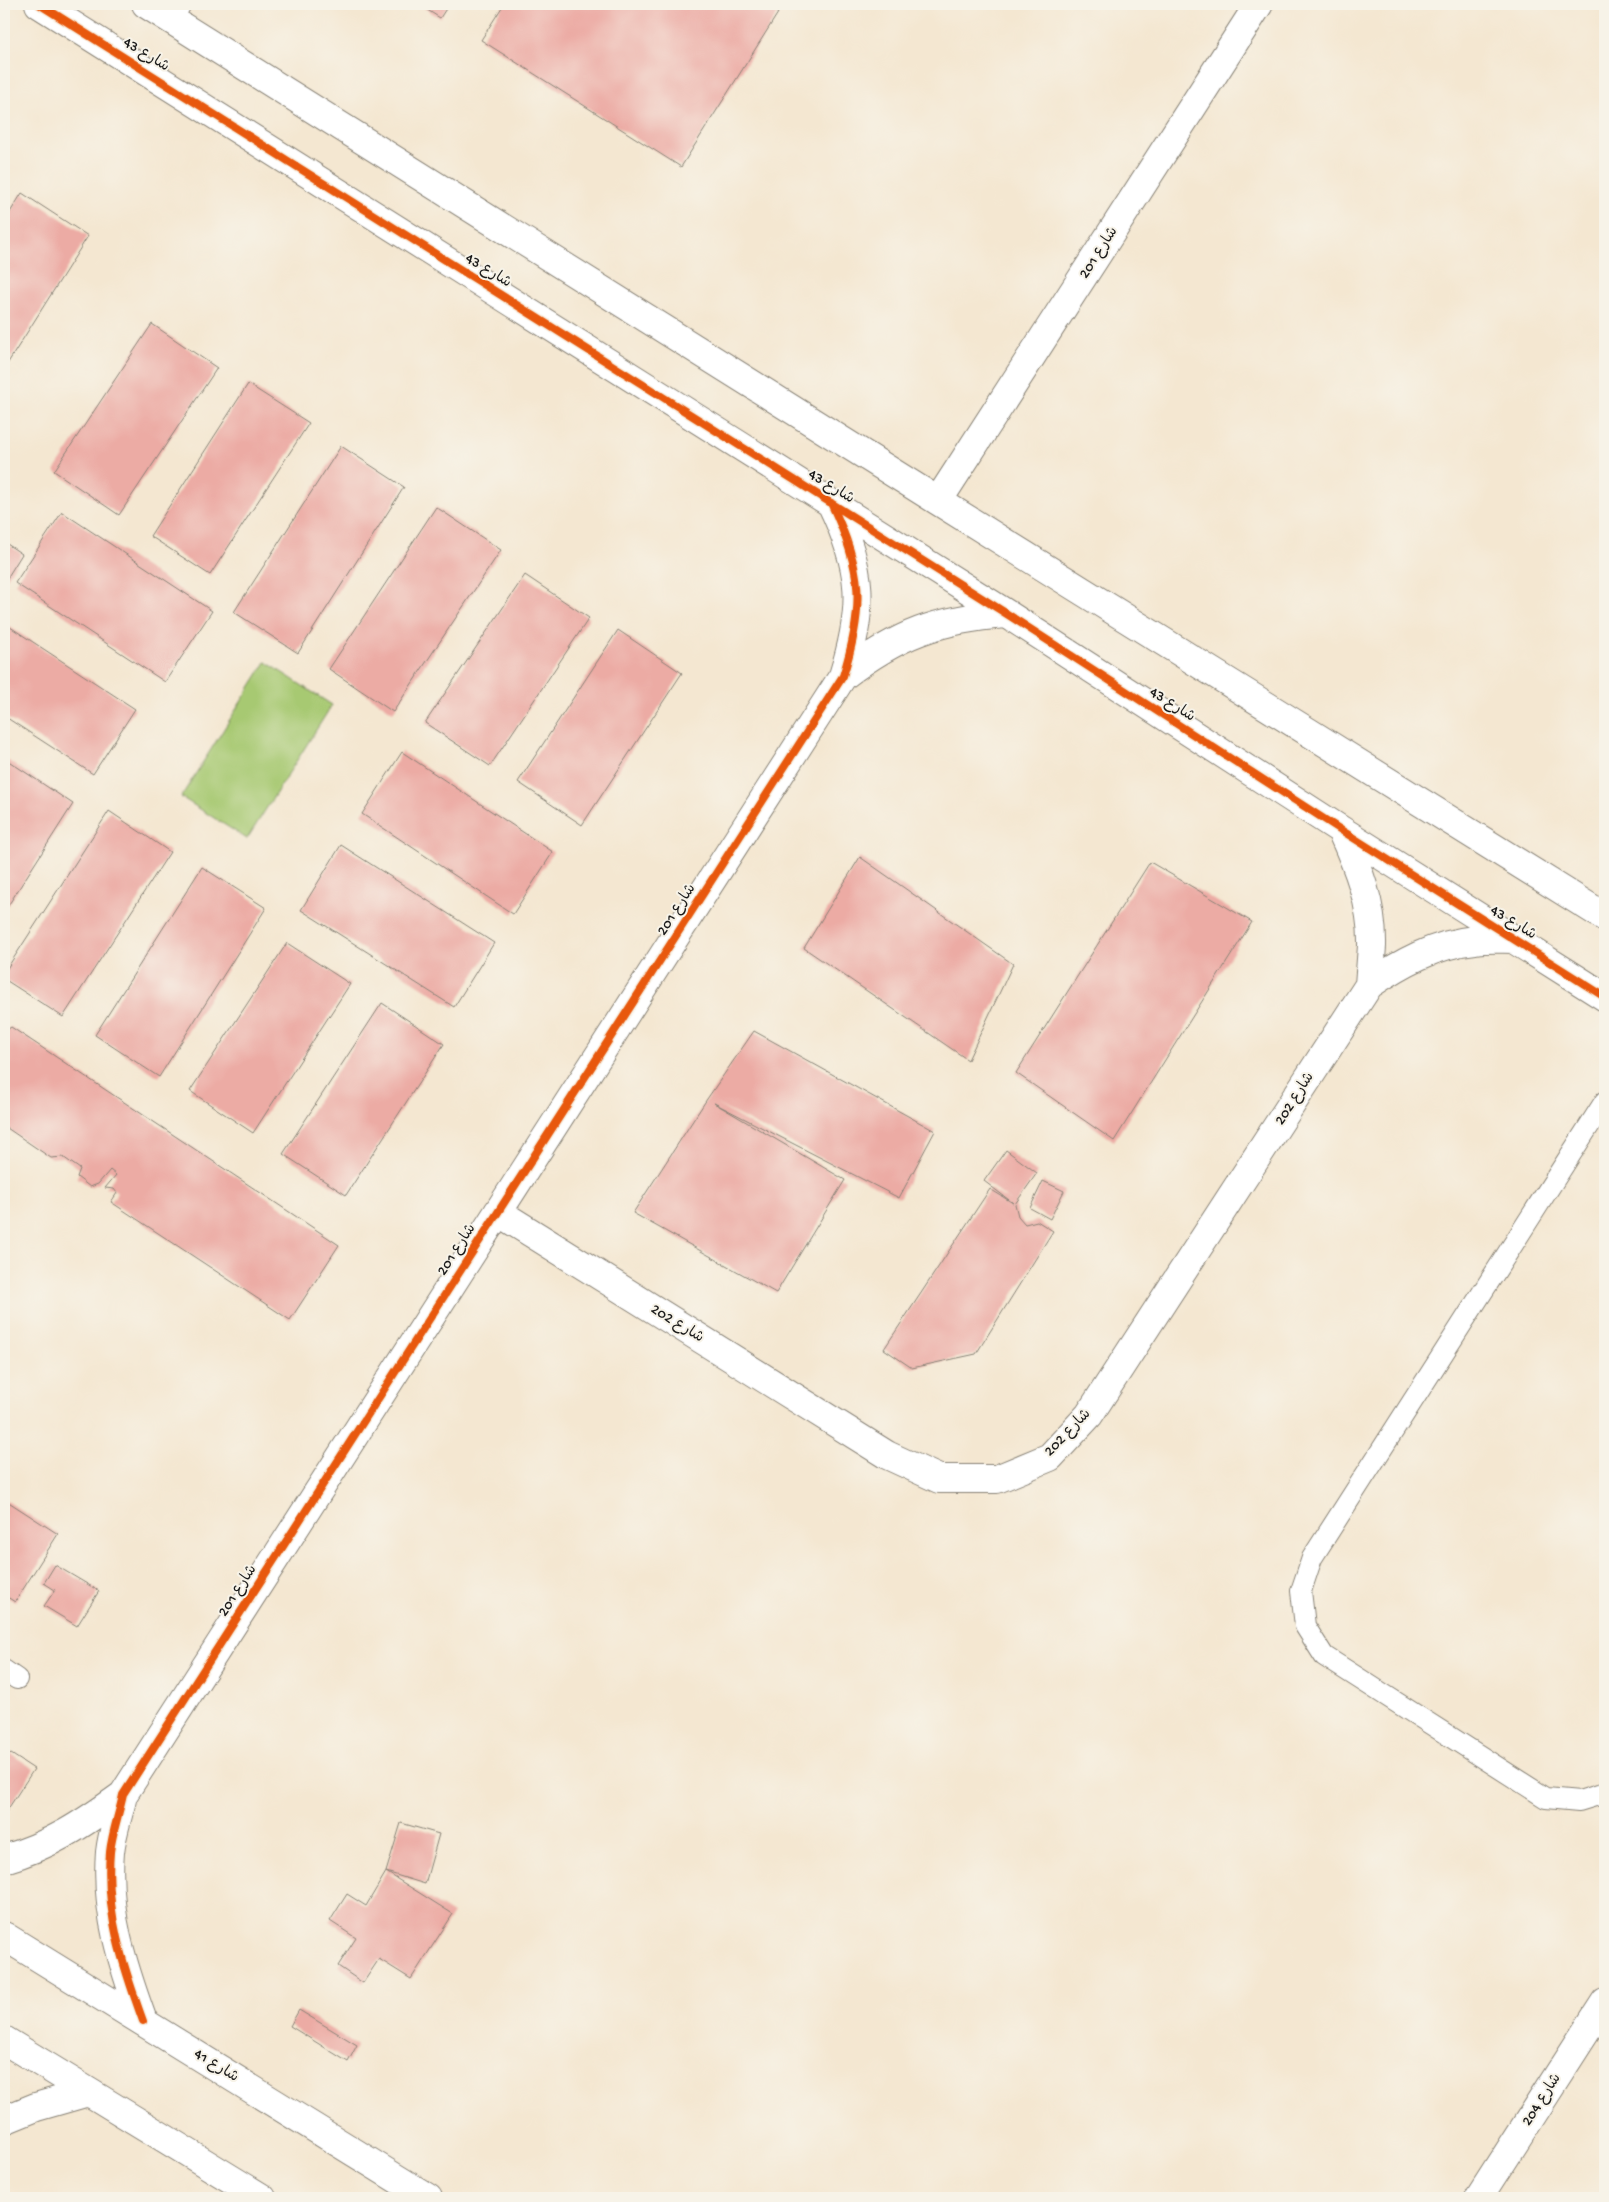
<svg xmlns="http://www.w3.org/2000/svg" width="1609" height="2202" viewBox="0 0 1609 2202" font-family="'Gochi Hand','Playpen Sans Arabic',sans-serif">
<rect width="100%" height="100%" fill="#f7f3e8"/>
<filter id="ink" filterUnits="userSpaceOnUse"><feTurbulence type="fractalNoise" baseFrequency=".02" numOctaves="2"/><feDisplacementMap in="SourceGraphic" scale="10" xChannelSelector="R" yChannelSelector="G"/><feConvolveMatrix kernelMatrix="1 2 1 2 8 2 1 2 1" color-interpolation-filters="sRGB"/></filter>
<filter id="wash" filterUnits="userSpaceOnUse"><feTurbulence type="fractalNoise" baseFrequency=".0096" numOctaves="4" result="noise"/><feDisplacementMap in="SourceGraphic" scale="20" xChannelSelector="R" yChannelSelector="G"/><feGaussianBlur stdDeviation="1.12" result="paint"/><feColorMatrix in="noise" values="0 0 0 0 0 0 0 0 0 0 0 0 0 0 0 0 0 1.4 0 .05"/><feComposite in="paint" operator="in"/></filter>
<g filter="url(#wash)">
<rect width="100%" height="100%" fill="#f4e7d1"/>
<path fill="#a7c972" stroke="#627247" d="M266 662 332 705 247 839 181 797Z"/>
<g id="blocks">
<path fill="#ecaba4" d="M418 4H449L440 18Z
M504 4H763L778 13 681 167 481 40Z
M22 193 88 236 4 369V222Z
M152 324 217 368 119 515 54 471Z
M248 384 309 423 210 575 150 536Z
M341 446 404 487 298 653 234 612Z
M436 507 501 550 393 712 329 669Z
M62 512 212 611 165 682 15 583Z
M4 542 22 554 4 583Z
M525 575 589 618 490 766 425 723Z
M4 623 135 709 93 774 4 716Z
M618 630 682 673 582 825 518 782Z
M402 752 553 852 513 914 362 814Z
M7 760 73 804 4 912V765Z
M109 811 170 852 63 1017 4 979V973Z
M341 845 494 943 454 1007 301 910Z
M860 857 1013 964 968 1060 804 948Z
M1150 862 1252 922 1114 1141 1016 1073Z
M202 867 266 908 159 1077 95 1035Z
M287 943 350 984 253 1133 190 1091Z
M382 1003 444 1044 346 1195 283 1154Z
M11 1027 339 1245 290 1320 111 1202 117 1193 114 1189 105 1188 116 1175 110 1170 98 1184 90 1187 77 1177 80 1169 63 1157 51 1158 4 1126V1032Z
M754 1031 935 1131 899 1198 714 1103 845 1180 776 1293 633 1213 707 1099Z
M1006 1150 1037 1173 1015 1204 1018 1216 1025 1224 1037 1221 1053 1231 976 1354 912 1368 884 1349 990 1189 1013 1203 984 1181Z
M1043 1181 1064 1191 1050 1219 1030 1208Z
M4 1499 58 1534 15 1602 4 1595Z
M55 1565 99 1591 77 1626 44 1606 55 1590 44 1583Z
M5 1750 34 1769 4 1815V1753Z
M401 1823 439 1834 425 1884 386 1872Z
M386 1872 453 1914 411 1979 379 1959 363 1983 338 1966 356 1938 330 1921 347 1894 366 1906Z
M299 2010 357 2045 348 2062 290 2026Z"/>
</g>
</g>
<g filter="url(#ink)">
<use href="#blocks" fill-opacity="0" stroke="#888276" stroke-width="1"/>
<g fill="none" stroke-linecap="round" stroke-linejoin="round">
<g stroke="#888276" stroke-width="22">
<path id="service" d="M172 20 181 4
M1605 1101 1312 1558 1301 1591 1305 1626 1324 1656 1546 1798 1579 1801 1605 1793
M4 1670 17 1679"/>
</g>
<g stroke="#888276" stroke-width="30">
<path id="minor" d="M39 4 1007 614 1341 830 1605 997
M146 4 938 501 1605 917
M938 501 1259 4
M843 676C898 634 938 619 1007 614
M1341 830C1358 867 1373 905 1372 946 1371 959 1370 972 1369 985
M498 1212 887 1455 939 1479H997L1050 1457 1089 1415 1369 985C1401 963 1435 944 1475 940 1487 938 1501 939 1514 939
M4 1859C52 1845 83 1824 123 1795
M4 1936 428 2198
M143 2021C123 1966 105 1912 110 1852 112 1833 119 1814 123 1795L843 676C865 606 863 569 831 503
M4 2040 262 2198
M4 2120 36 2107 88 2092
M1479 2198 1605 2002"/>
</g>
<use href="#service" stroke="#fff" stroke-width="20"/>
<use href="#minor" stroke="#fff" stroke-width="28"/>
<g stroke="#f7f3e8" stroke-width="11">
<path id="cycleway" d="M39 4 1007 614 1341 830 1605 997
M143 2021C123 1966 105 1912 110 1852 112 1833 119 1814 123 1795L843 676C865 606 863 570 831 503"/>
</g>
<use href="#cycleway" stroke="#e8590c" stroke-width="8"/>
</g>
</g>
<g text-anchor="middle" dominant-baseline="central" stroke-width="4" stroke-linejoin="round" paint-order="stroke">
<g font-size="15" fill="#1c1c1c" stroke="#f7f3e8">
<text transform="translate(146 55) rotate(32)">شارع 43</text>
<text transform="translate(1099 253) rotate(-57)">شارع 201</text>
<text transform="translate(488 271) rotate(32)">شارع 43</text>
<text transform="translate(831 487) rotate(32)">شارع 43</text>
<text transform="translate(1172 705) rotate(33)">شارع 43</text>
<text transform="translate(677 910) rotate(-57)">شارع 201</text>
<text transform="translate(1513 923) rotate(32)">شارع 43</text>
<text transform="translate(1295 1099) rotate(-57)">شارع 202</text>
<text transform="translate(457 1250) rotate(-57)">شارع 201</text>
<text transform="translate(677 1324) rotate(32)">شارع 202</text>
<text transform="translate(1068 1433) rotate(-46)">شارع 202</text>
<text transform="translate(238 1591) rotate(-57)">شارع 201</text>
<text transform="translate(216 2066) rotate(32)">شارع 41</text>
<text transform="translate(1542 2100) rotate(-57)">شارع 204</text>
</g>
</g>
<rect width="1609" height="2202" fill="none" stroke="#f7f3e8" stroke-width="20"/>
</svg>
